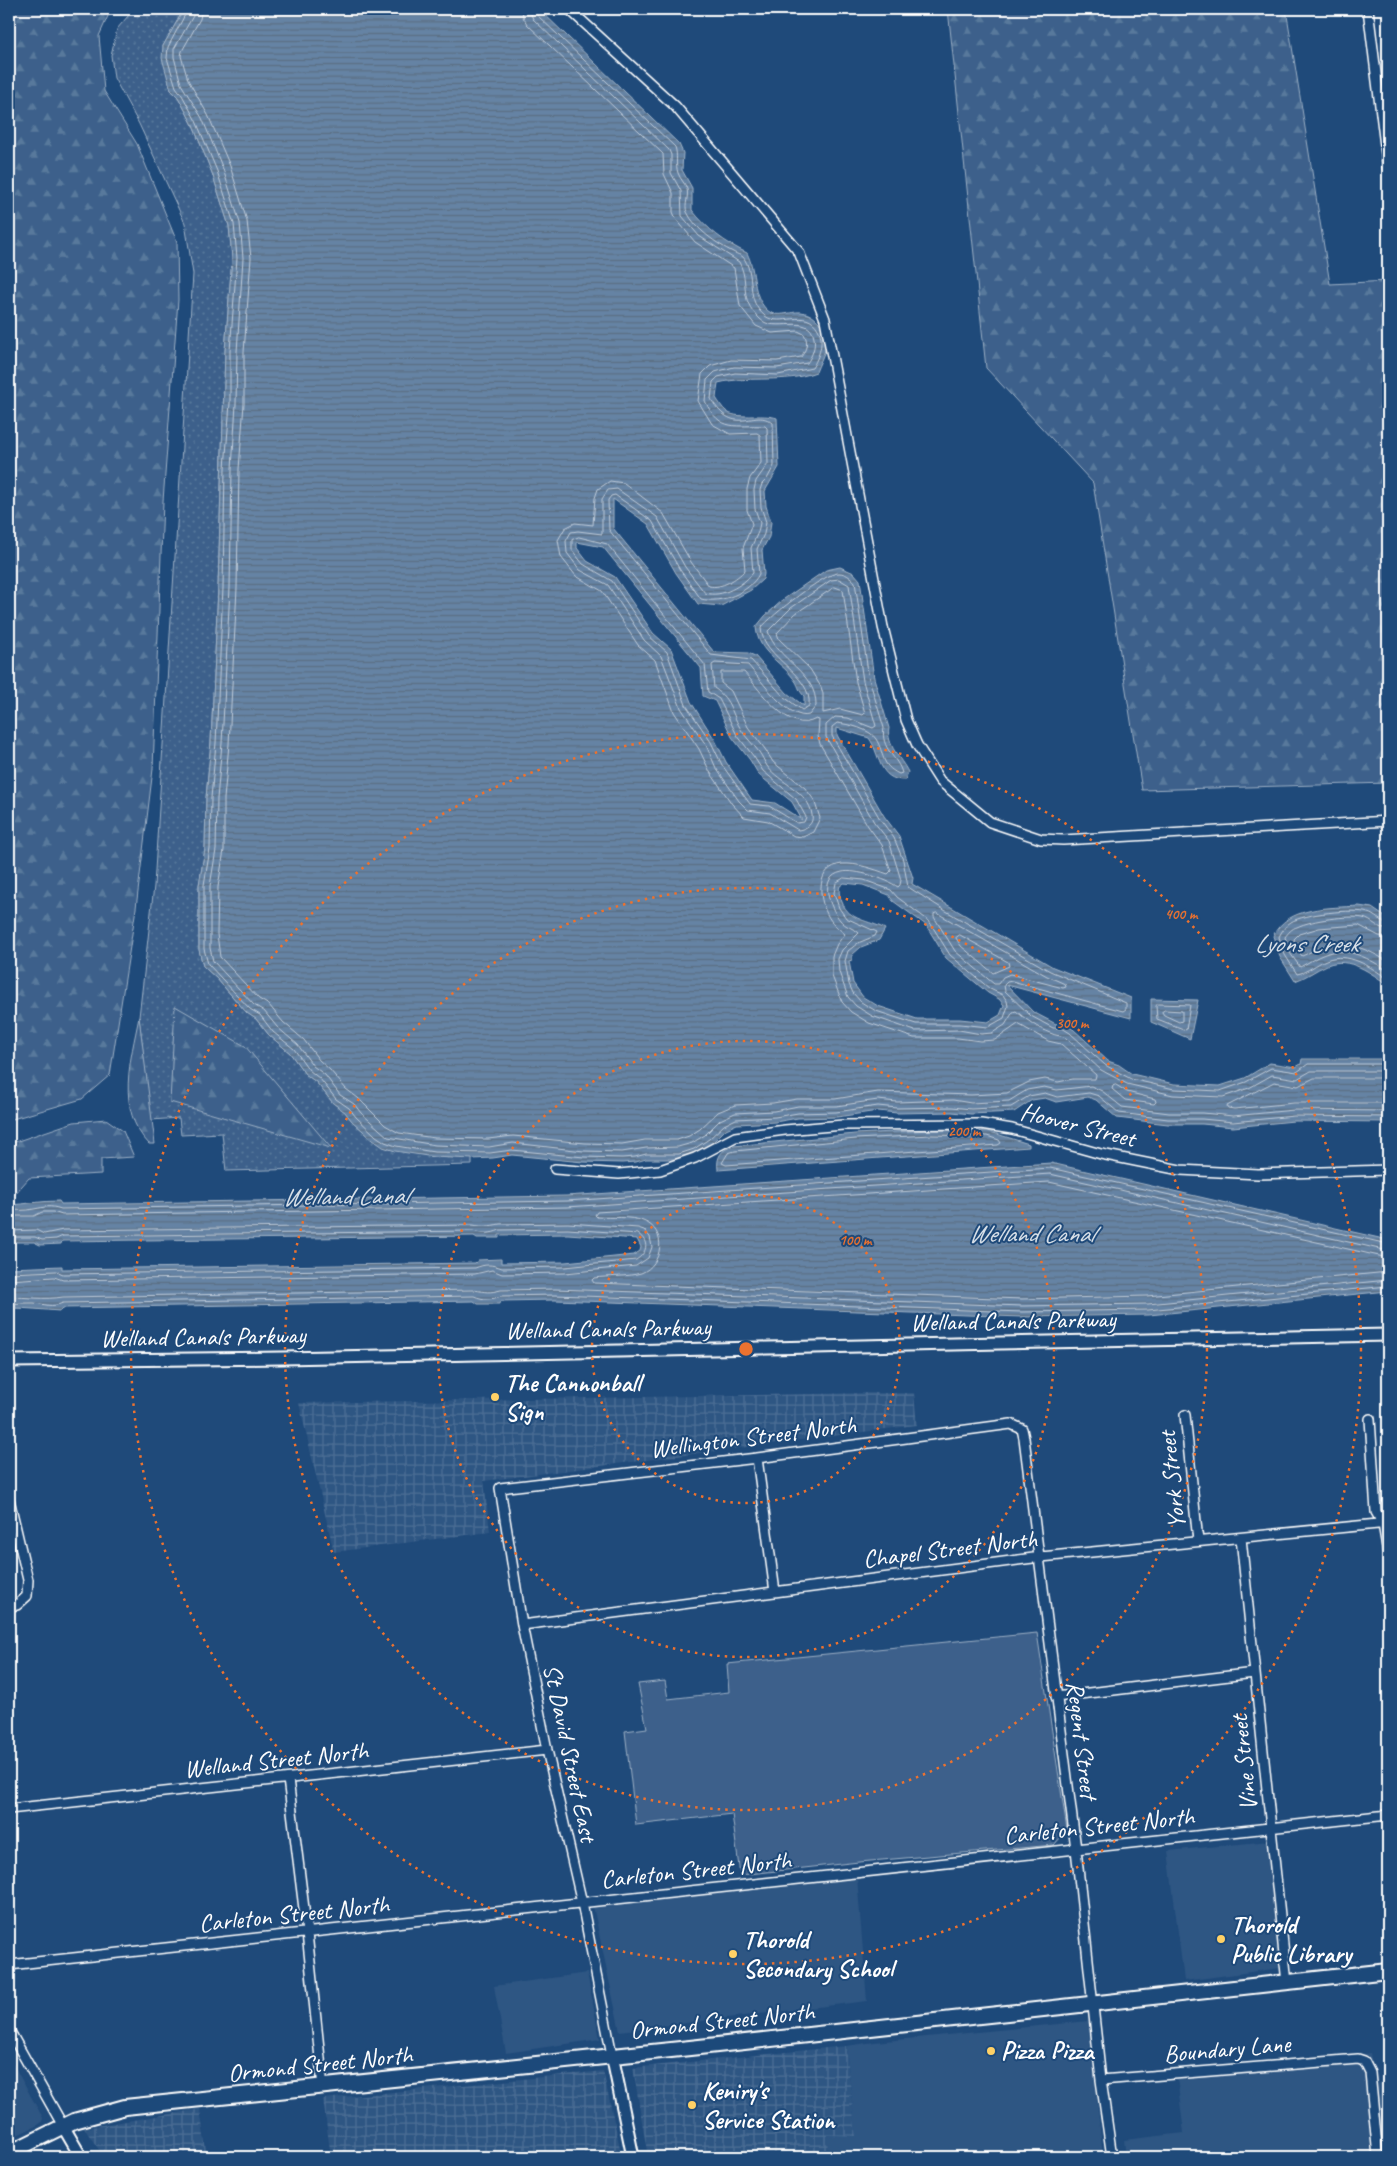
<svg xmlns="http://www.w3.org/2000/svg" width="1397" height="2166" viewBox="0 0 1397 2166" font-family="Caveat,sans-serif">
<defs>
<pattern id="industrial-grid" width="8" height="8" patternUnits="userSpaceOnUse" patternTransform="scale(1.25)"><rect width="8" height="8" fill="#2e5683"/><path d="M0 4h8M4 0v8" fill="none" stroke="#4d6f96"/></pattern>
<pattern id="grass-dots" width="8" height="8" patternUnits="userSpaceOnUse" patternTransform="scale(1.25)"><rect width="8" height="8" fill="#3c618b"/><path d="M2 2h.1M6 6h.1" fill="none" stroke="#59799c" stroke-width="1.8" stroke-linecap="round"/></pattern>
<pattern id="forest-firs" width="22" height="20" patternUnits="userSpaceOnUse" patternTransform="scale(1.25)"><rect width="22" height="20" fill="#3c618b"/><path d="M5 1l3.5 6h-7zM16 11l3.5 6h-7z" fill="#59799c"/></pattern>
<pattern id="water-rules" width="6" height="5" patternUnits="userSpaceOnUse" patternTransform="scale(1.25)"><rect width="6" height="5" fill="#6583a4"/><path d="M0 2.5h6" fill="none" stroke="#5b6d81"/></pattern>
</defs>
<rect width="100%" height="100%" fill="#1f4a7a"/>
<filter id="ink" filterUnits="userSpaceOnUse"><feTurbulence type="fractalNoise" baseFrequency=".02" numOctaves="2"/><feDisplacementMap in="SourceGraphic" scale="10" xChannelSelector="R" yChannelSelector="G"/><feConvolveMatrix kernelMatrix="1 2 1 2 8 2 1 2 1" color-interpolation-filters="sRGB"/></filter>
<g filter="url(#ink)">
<path fill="#2e5683" d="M1270 1841 1280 1968 1184 1981 1168 1851Z
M857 1877 867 2001 620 2031 593 1906Z
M587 1973 600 2039 506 2053 494 1986Z
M1089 2021 1103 2157H828L826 2135 856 2136 846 2046 875 2042Z
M1370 2053 1376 2083 1388 2082V2157H1126L1124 2140 1184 2133 1177 2078 1268 2069Z
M9 2057 43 2118 42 2122 38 2125 9 2139Z"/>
<path fill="url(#industrial-grid)" d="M867 1393H914L917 1425 484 1481 490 1532 334 1552 299 1403Z
M846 2046 856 2136 827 2135 828 2157H648L633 2068Z
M603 2071 622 2157H331L323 2099Z
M200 2109 207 2157H104L84 2128Z"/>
<path fill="url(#grass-dots)" stroke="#9eb0c5" d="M134 9H184L163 46 171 90 178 97 192 123 212 173 229 226 232 258 225 351 218 588 211 742 206 798 205 849 199 885V949L203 966 217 979 247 1013 256 1019 269 1035 290 1053 305 1074 316 1082 333 1103 345 1112 352 1121 373 1140 434 1157 472 1158V1165L226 1171 222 1133 181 1135 179 1118 151 1120 139 1017 154 886 193 274 185 223 139 124 114 78 111 55 117 29Z"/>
<path fill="url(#forest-firs)" stroke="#9eb0c5" d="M9 9H115L108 16 99 36 104 91 137 144 177 242 178 300 163 501 153 769 136 908 110 1075 82 1099 9 1120Z
M948 9H1286L1330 284 1388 281V783L1142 790 1093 483 986 368Z
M175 1006 245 1046 331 1148 170 1102Z
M139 1017 155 1144H149C115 1109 131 1059 139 1017Z
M106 1119 123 1131 134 1157 101 1159V1174L29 1178 14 1195H9V1144L74 1122Z"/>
<path fill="#3c618b" stroke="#9eb0c5" d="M1037 1633 1067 1830 1054 1845 859 1862 740 1875 732 1814 636 1825 625 1731 647 1728 638 1684 665 1681 668 1699 729 1692 727 1664Z"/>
<path fill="url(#water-rules)" stroke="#a3b5c8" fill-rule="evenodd" d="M184 9H539L679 144 683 153 682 170 692 188V210C707 229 725 243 747 253 757 273 751 294 767 310 777 319 790 311 801 312 818 314 830 333 825 350 823 357 819 364 816 372 784 384 751 375 718 383L716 398C719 402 722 408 726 411 735 420 763 413 777 418L779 467 765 491 766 506 771 522 769 537 762 550 764 574 763 579 751 590 721 606 698 604 676 573 648 524 613 499V528L714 652 748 653 755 656 787 693 804 706V696C799 691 799 687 796 682 783 662 758 654 756 627L765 616 784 599 826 570 840 567 854 573 860 580 874 678 889 728C886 745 901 758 908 772L905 780C878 781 880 753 869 738L837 728V735L884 816 899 836 913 878 912 884 1053 967 1131 998V1018L1007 985 1033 1012 1056 1024 1063 1023 1073 1029 1108 1061 1119 1065 1132 1074 1174 1084 1220 1086 1245 1078 1270 1063 1296 1067 1301 1064 1302 1059H1388V1122L1294 1121 1233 1127 1202 1124H1168L1117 1118 1096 1100 1088 1097 1056 1102 1045 1098 1032 1100 1014 1112 971 1114 952 1112 897 1113 878 1111 837 1117 798 1118 775 1122 737 1124 726 1129 712 1143 697 1153 680 1159H646L636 1162 622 1163 583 1162 512 1155 493 1158 472 1159 434 1157 395 1151 383 1147 373 1140 352 1121 345 1112 333 1103 316 1082 305 1074 290 1053 269 1035 256 1019 247 1013 217 979 203 966 199 950V885L205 849 206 798 211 742 218 588 225 351 232 258 229 226 212 173 192 123 178 97 171 90 162 58 163 46ZM577 542 603 547 701 668 703 696 715 701 732 737 750 760 759 775 792 802 802 820 775 803 752 800 726 762 715 740 691 702 671 649 653 633 615 577 587 561 577 548ZM844 883 863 885 889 895 893 901 926 925 946 958 988 993 999 999 1004 1005 1000 1015 988 1022 960 1019H917L878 1006 863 997 853 983 849 961 852 960V955L861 947 879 940 885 929C869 920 849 921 842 902 840 896 838 892 840 886Z
M1359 906 1372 908 1388 919V985C1371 973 1349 956 1327 965 1315 970 1307 977 1295 981L1280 957 1273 936C1287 906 1330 908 1359 906Z
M1151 999 1198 1000 1190 1039 1151 1022Z
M931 1130 987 1131 1029 1144V1147L718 1170C716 1157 721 1149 734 1146L855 1134Z
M1051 1163 1388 1240V1291L1149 1315 1022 1317 555 1300 501 1301 500 1304H478L474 1301 63 1308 60 1311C43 1310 27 1308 9 1308V1268L62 1266V1269L475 1263 478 1260 501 1259V1263L565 1262 634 1255 640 1251 641 1247 637 1239 568 1234 499 1235V1238H477L474 1236 62 1241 61 1244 40 1245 34 1242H9V1205C27 1204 41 1201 59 1201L61 1204 566 1196Z"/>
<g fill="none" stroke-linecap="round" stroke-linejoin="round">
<path stroke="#c1cddb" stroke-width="1" d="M188 9 168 47 167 58 176 87 182 95 196 121 217 171 234 224 237 258 230 351V403L225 468 223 588 216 743 211 798 210 849 204 885V949L208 964 250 1009 260 1015 273 1032 294 1049 309 1070 320 1079 336 1099 349 1108 356 1117 376 1136 385 1142 396 1146 434 1152 490 1153 512 1150 584 1157 622 1158 635 1157 646 1154H679L694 1149 709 1139 724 1125 736 1119 775 1117 798 1113 836 1112 878 1106 897 1108 952 1107 971 1109 1011 1107 1029 1096 1045 1093 1057 1097 1089 1093 1099 1096 1119 1113 1168 1119H1202L1233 1122 1294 1116 1388 1117
M194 9 193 16 174 49V57L181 84 202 118 223 169 240 223 243 258 237 352 236 404 232 469 230 588 222 743 217 799 216 850 210 886V948L213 961 254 1005 264 1011 277 1027 298 1045 313 1066 325 1075 340 1095 354 1104 361 1113 388 1137 435 1145 489 1147 513 1143 584 1151 622 1152 646 1148 678 1147 692 1143 705 1135 720 1120 735 1113 774 1111 798 1106H836L878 1100 897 1102 953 1100 971 1103 1009 1101 1027 1090 1044 1087 1057 1090 1091 1086 1102 1091 1122 1107 1169 1113H1203L1233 1116 1294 1110 1388 1111
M202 9 200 19 182 51 181 56 188 80 208 115 230 166 247 221 251 258 244 352V404L239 469 237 588 229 744 224 799V850L218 887 217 934 220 957 259 999 269 1005 283 1022 304 1040 319 1060 330 1070 346 1089 358 1098 385 1125 399 1133 435 1138 488 1139 513 1136 585 1143 622 1144 645 1140H677L689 1136 700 1129 718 1112 735 1105 773 1103 797 1099H835L878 1092 971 1095 1007 1093 1029 1082 1045 1079 1058 1082 1073 1079H1095L1096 1075 1061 1044 1048 1041 1018 1024 995 1040 980 1041 958 1038H914L869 1023 851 1012 842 1002 832 976V956L837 944 845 934C838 928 831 923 827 914 818 897 816 867 842 864 858 863 873 869 888 874L891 871 882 845 868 826 820 744 818 736 819 720 816 719C789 735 760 690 744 672H721V683L731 691 748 727 765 749 773 762 805 788 814 800 820 818 813 832 803 837 794 836 768 821 744 817 732 804 710 772 699 749 674 712 655 660 638 645 602 591 576 576 561 557 558 540 565 528 575 523 593 525 595 498 598 489 610 481 624 483 663 513 691 562 709 586C721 589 737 579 745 570L743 548 752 524 747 510V489L750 478 761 463 760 435 757 433 730 434 712 424 698 401 702 374 710 366 731 360 777 361 801 357C806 350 809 342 804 334L798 331 772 333 756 326 740 306 734 268 695 242 676 219 673 212V193L664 174 663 154 527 24 523 17 522 9
M529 9 533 19 669 150 671 155V173L681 191 682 216 699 236 739 262C751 285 737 297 760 319 774 334 810 312 814 338 816 346 812 356 807 363L777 368 734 367 715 372 707 380 705 401C721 434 736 424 765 426L767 428 768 464 756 481 754 490 755 509 760 523 758 532 751 548 753 573C742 586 722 598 705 593L685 567 657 517 617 489 608 490 602 499V534L578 531 571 532 566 541 567 553 580 570 608 585 644 640 661 656 681 708 706 745 716 768 739 801 748 810 770 813 798 830C806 829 814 824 812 815 809 791 779 783 767 766 764 761 762 756 759 752 754 745 747 739 742 731 731 714 732 700 714 688L712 665 715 663 748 665C760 679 789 721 809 715L816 706C817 672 776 660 768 631L791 608 831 580 839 579 849 585 863 681 876 726 873 728 848 718 835 717 826 725V737L874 822 889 841 901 880 900 885 898 887C886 879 856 869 842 872 817 877 830 908 840 920 845 927 854 928 859 933L842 950 838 959 839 972 848 997 856 1006 872 1016 915 1031 959 1030 981 1034 992 1033 1005 1025 1013 1012 1016 1011C1027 1020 1037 1028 1050 1033 1056 1036 1060 1035 1066 1038L1101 1070 1127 1084 1173 1095 1223 1097 1249 1088 1272 1075 1297 1079 1311 1071H1388
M536 9 537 15 675 147C678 155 675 164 678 173 680 179 685 183 687 189 689 197 684 205 687 212 695 229 717 244 733 252 738 255 743 255 745 260 756 279 745 300 765 316 781 328 806 307 818 329 825 341 819 357 812 368L778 375 735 373 718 377 713 382 711 399C735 439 754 407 773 423L774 466 767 479 762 484 760 490 761 507 766 522 764 534 757 549 759 574C749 593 721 604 701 599L680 570 652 521 615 495 611 496 608 500 609 530 711 655 751 660 784 697 802 710 809 706C813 674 762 658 761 628 771 616 825 572 839 573 845 573 851 577 855 582L869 679 884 728C880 749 898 757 902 773L899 774C880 765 885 754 876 739 870 729 848 724 837 723L832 727V736L880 819 894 838 903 860 908 887 946 911 1050 971 1126 1003V1009L1123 1011 1012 981 1007 982 1004 985 1005 991 1031 1016 1053 1028H1062L1070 1033 1105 1065 1131 1079 1174 1089 1220 1091 1246 1082 1271 1068 1297 1072 1308 1064H1388
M579 537 607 544 705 665 708 692 719 699 737 735 754 757 763 771 796 799 806 817 804 822 797 823 769 806 750 804 722 765 711 742 686 705 667 652 649 636 612 581 583 564 572 550V540Z
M835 587 843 590 856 682 865 713 863 715 840 709 823 713V694L821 687 810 669 779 639 777 633 795 614Z
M844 878 864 880 891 890 897 897 929 921 950 955 990 989 1003 995 1007 1001 1008 1006 1004 1018 988 1027 960 1024H916L876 1011 861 1002 853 993 849 984 845 961 848 951 858 943 875 936 877 932 846 918 839 908 834 893 836 883Z
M937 913 1047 976 1065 984 1066 987 1063 988 1010 974 1003 977 998 984H994L955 951 934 917V914Z
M1388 923C1380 922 1375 915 1368 913 1354 908 1303 914 1291 922 1286 925 1281 932 1279 937L1285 955 1297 974C1308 972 1316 964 1326 960 1348 951 1371 967 1388 979
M1388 930C1378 929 1372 920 1363 918 1348 915 1311 920 1297 927 1292 928 1288 933 1285 937L1290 953 1300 967C1308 963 1316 957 1325 954 1348 946 1370 959 1388 971
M960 935 1008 962 1009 966 993 973 961 946 956 938Z
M1388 937 1379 936 1358 925 1319 928 1299 934 1294 939 1297 949 1302 956C1310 953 1316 948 1324 946 1347 940 1370 950 1388 962
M1158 1004 1190 1005 1186 1030 1157 1019 1156 1006Z
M1165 1010 1182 1011V1021L1179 1022 1164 1015 1162 1012Z
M1388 1078H1314L1298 1086 1274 1082 1227 1106 1228 1108 1234 1109 1294 1103H1388
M1116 1085 1127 1092 1155 1099 1156 1102 1154 1104 1125 1100 1112 1089 1113 1086Z
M931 1135 987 1136 999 1140 1001 1143 998 1145 726 1165 722 1163 728 1153 735 1151 856 1139Z
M9 1210C16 1210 26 1211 34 1209 46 1207 49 1205 61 1209L567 1201 1050 1168 1388 1244
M9 1216H34L42 1212H53L62 1215 567 1207 1050 1174 1388 1251
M9 1231 36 1230 44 1234 63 1230 473 1225C484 1227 489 1226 500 1224L568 1223 638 1228 644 1230 650 1237 652 1247 648 1258 636 1266 565 1273 502 1274 492 1270 475 1274 63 1280 54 1277 9 1280
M9 1237H35L42 1240 56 1239 63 1236 473 1231C483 1234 491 1234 500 1230L568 1229 638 1234C650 1242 647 1253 636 1260L565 1267 502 1268C491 1264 485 1264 475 1268L63 1274 56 1271 9 1273
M1388 1258 1049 1182 597 1212 595 1215 597 1217C611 1218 630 1216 643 1221 668 1230 663 1265 641 1273 627 1277 609 1276 594 1278L592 1280 594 1283 1022 1299 1147 1296 1388 1272
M9 1297C27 1297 45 1300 63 1297L474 1290C487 1292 488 1293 501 1290L555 1289 1022 1306 1148 1304 1388 1280
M9 1304C17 1303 26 1303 34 1303 45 1304 51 1308 63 1303L474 1296C484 1300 491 1300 501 1296L555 1295 1022 1312 1148 1310 1388 1286"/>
<g stroke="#fff" stroke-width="12">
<path id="minor" d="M569 9 675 106 799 252 825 319 883 627 906 720 917 745 940 781 990 822 1041 839 1063 840 1388 821
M1368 9 1388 170
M555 1169 619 1174 660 1170 695 1158 735 1137 785 1130 843 1125 981 1124 1012 1129 1101 1154 1180 1170 1258 1174 1388 1170
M1185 1415 1198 1541
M1370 1419 1376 1512 1383 1524 1388 1553
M757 1458 775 1592
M9 1499 28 1580 27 1596 17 1605 9 1606
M1241 1538 1287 1983
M522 1625 1041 1557 1388 1523
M1056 1697 1254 1673
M288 1779 307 1933 323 2087
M9 1809 547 1750
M9 1965 1388 1815
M9 2030 63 2126
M612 2055 582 1903 547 1750 522 1625 500 1488 757 1458 1011 1424 1022 1429 1024 1438 1076 1849 1101 2080 1112 2157
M1101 2080 1358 2059 1364 2061 1370 2073 1378 2157"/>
</g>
<g stroke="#fff" stroke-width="15">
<path id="tertiary" d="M9 1361 283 1358 1388 1335
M612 2055 633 2157
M63 2126 81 2157"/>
</g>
<g stroke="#fff" stroke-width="18">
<path id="secondary" d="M9 2153 74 2121 125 2107 690 2048 1388 1971"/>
</g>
<use href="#minor" stroke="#1f4a7a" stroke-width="9"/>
<use href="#tertiary" stroke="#1f4a7a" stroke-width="11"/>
<use href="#secondary" stroke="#1f4a7a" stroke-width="14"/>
</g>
</g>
<g fill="none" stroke="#eb7230" stroke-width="2.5" stroke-dasharray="2.5 5">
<circle cx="746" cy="1349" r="154"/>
<circle cx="746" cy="1349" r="308"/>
<circle cx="746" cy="1349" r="461"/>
<circle cx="746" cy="1349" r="615"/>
</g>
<g fill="#ffd166" stroke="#1f4a7a" stroke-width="2">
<circle cx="495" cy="1397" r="5"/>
<circle cx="1221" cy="1939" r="5"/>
<circle cx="733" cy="1954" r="5"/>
<circle cx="991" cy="2051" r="5"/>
<circle cx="692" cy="2105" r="5"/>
</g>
<g text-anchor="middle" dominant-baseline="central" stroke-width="4" stroke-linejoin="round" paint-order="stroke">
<g font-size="25" fill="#fff" stroke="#1f4a7a">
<text transform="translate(1078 1125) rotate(14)">Hoover Street</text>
<text transform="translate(1013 1321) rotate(-1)">Welland Canals Parkway</text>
<text transform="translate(608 1329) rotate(-1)">Welland Canals Parkway</text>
<text transform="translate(203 1337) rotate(-1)">Welland Canals Parkway</text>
<text transform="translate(753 1437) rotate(-7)">Wellington Street North</text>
<text transform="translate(1172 1480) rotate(-96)">York Street</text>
<text transform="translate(950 1549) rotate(-7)">Chapel Street North</text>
<text transform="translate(1082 1740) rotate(83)">Regent Street</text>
<text transform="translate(570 1753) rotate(78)">St David Street East</text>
<text transform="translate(276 1760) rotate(-6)">Welland Street North</text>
<text transform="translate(1244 1763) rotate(-96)">Vine Street</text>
<text transform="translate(1099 1826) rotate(-6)">Carleton Street North</text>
<text transform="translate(696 1870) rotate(-6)">Carleton Street North</text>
<text transform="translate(294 1914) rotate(-6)">Carleton Street North</text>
<text transform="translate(722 2021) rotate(-6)">Ormond Street North</text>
<text transform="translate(1227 2049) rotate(-5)">Boundary Lane</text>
<text transform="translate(320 2064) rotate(-6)">Ormond Street North</text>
</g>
<g font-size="25" font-weight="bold" fill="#fff" stroke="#1f4a7a" text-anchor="start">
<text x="505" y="1383">The Cannonball<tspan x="505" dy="29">Sign</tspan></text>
<text x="1231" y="1925">Thorold<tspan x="1231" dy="29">Public Library</tspan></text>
<text x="743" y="1940">Thorold<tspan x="743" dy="29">Secondary School</tspan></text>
<text x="1001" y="2051">Pizza Pizza</text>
<text x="702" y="2091">Keniry's<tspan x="702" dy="29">Service Station</tspan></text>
</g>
<g font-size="26" font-style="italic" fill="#d8e0e8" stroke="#1f4a7a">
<text x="1306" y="943">Lyons Creek</text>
<text transform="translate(345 1196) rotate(-1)">Welland Canal</text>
<text x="1031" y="1233">Welland Canal</text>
</g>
</g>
<circle cx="746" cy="1349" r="8" fill="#eb7230" stroke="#1f4a7a" stroke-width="2.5"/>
<g font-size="15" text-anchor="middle" font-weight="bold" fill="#eb7230" stroke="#1f4a7a" stroke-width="4" stroke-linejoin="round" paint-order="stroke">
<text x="1181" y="919">400 m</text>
<text x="1072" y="1028">300 m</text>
<text x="964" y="1136">200 m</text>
<text x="855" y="1245">100 m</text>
</g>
<rect width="1397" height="2166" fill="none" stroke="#1f4a7a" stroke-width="30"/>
<rect x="15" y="15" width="1367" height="2136" fill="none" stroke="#fff" stroke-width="2" filter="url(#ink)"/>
</svg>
